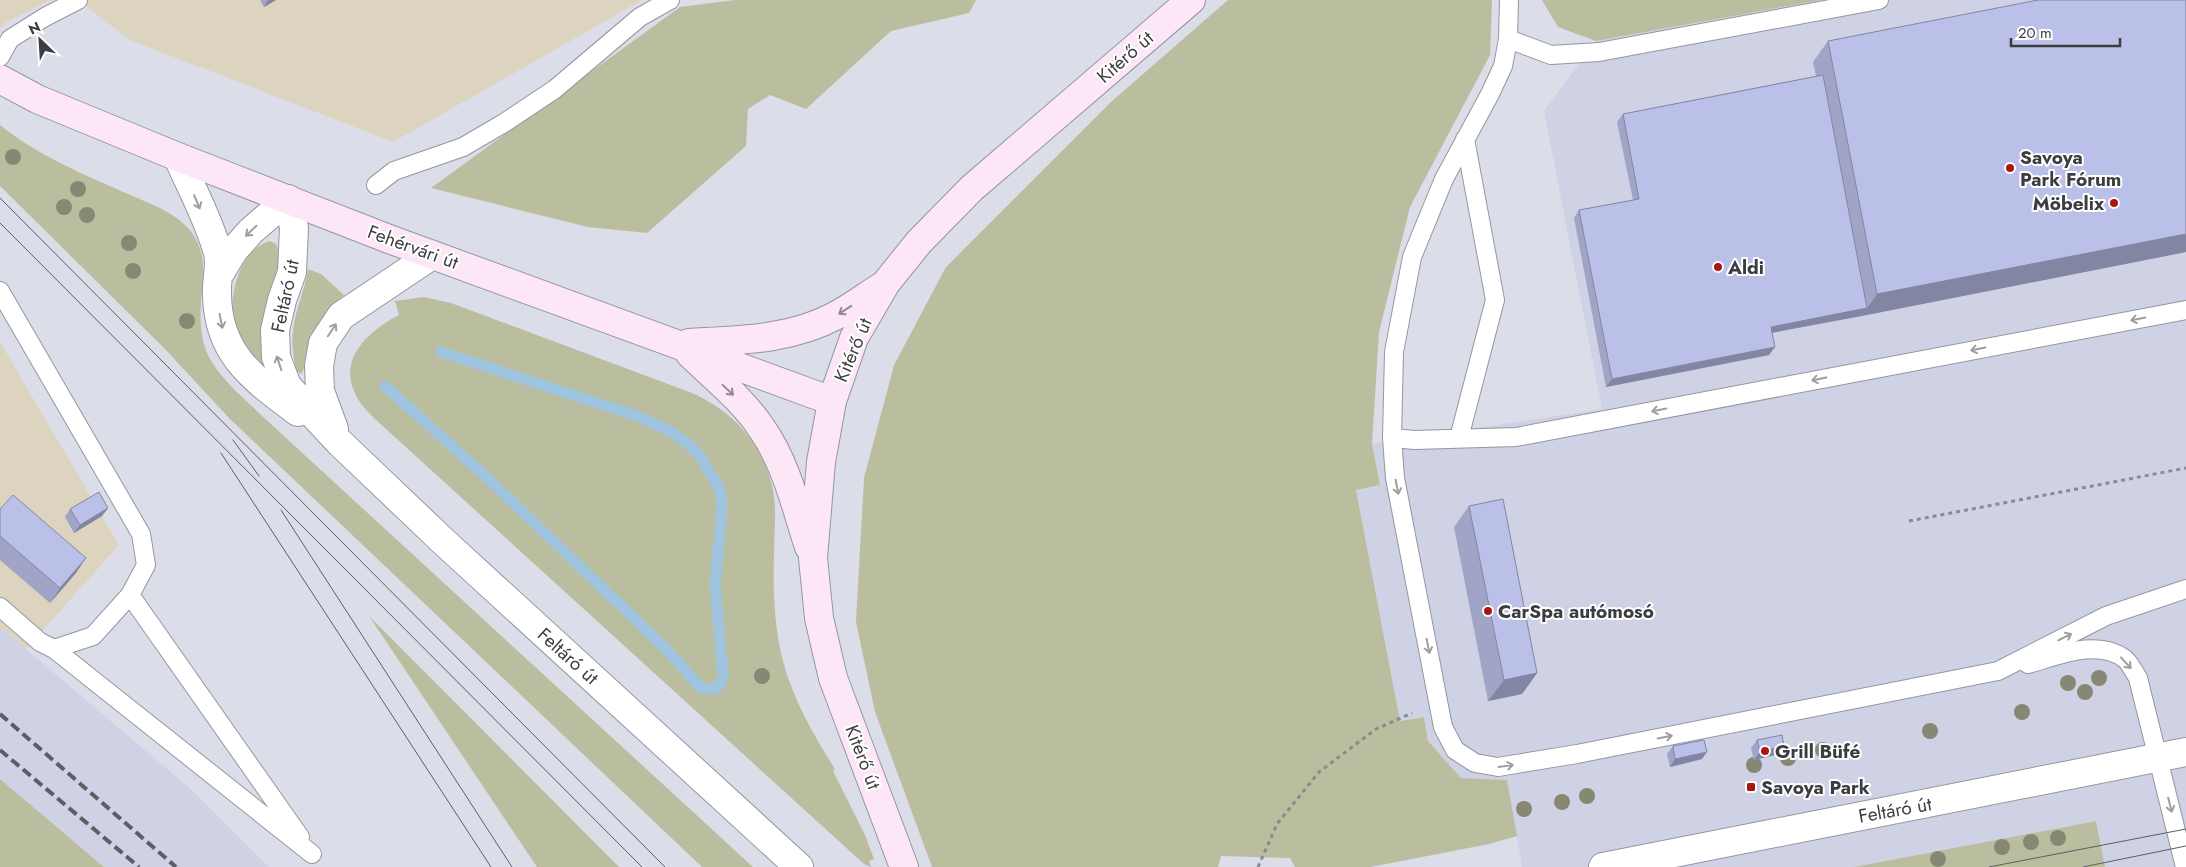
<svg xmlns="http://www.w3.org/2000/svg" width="2186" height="867" viewBox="0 0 2186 867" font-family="Jost,sans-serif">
<rect width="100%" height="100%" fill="#dbdde9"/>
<path fill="#cfd2e5" d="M1821 0H2186V867H2105L2096 821 1854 867H1522L1507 780 1461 778 1428 741 1424 717 1400 721 1356 490 1380 485 1372 444 1602 409 1544 111 1596 41Z
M0 627 194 792 269 867H104L0 779Z"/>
<path fill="#ddd4bf" d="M0 0H50L7 22 0 29Z
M78 0H642L393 142 130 40Z
M0 342 119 545 26 649 0 627Z"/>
<path fill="#bbbe9e" d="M735 0H976L969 13 891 31 806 109 770 95 748 109 746 146 647 233 588 227 431 188 680 7Z
M1228 0H1492L1490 55 1410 207 1379 332 1372 444 1380 485 1356 490 1400 721 1424 717 1428 741 1461 778 1507 780 1517 836 1489 844 1371 867H1295L1290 858 1221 856 1218 867H932L875 712 856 622 864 478 894 365 946 267 1112 101Z
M1542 0H1821L1596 41 1558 27Z
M0 125C47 163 108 184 162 209 235 248 183 297 208 355 219 378 243 397 261 415L753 867H702L229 418 166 350 0 186Z
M270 241 276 244C286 265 266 299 263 321 260 337 263 352 263 368 256 360 241 349 237 339 225 309 235 251 270 241Z
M308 269 321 274 344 295C326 311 313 328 307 351 304 359 306 368 301 374L296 371C294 358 291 345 293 331 295 310 305 291 308 269Z
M424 297 451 303 692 393C733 411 764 445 773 490 777 512 774 533 774 555 773 587 774 621 781 653 791 696 812 732 835 769L833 771 865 835 874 859 869 861 871 867 864 864 375 419C367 411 358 402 354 391 339 357 371 329 399 315L395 301Z
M369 616 619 867H537Z
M0 779 104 867H0Z
M2096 821 2105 867H1854Z"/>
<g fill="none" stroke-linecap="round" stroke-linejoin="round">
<path stroke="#9ec4df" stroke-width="11" d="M385 386 483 474 635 619 667 650 702 689H715L721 683 723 676 715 584 722 508 720 489 699 455 687 443 670 431 637 416 441 352"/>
<g stroke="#9496a1" stroke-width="20">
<path id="lane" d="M1509 0 1508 39 1503 66 1490 94 1444 179 1412 257 1394 352 1392 438 1395 478 1443 727 1455 750 1475 763 1498 767 1577 754 1998 671 2106 616 2186 589
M1508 39 1551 55 1599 52 1879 0
M0 57 10 39 45 17 78 0
M376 185 394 171 463 147 504 123 555 89 640 17 670 0
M0 291 141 534 146 565 130 595 93 636 54 649 40 642 0 607
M1392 438 1415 440 1516 437 2186 310
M1459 438 1495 300 1465 139
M130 595 300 837
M54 649 312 854
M2028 664C2057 656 2098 638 2125 659 2130 663 2134 672 2138 678L2185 867"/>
</g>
<g stroke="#9496a1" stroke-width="30">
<path id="street" d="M178 157C191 188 209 220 218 253 221 267 216 280 217 295 218 355 254 379 298 412
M220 273 234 250 251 231 288 199 294 228 292 272 282 300 275 330 276 357 287 386 339 442 444 542 799 867
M334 429 320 391 319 366 323 343 341 316 432 255
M1603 867 2186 752"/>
</g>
<g stroke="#9496a1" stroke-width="30">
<path id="secondary" d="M0 79 37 99 178 157 389 239 832 401
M689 343C739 340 790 340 835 316 851 308 866 296 881 287
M690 354C715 378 743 400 762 429 786 463 796 507 809 547
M904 867 833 678 819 618 813 558 821 462 832 401 854 338 886 283 919 242 972 188 1191 0"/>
</g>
<path stroke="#898a92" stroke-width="3" stroke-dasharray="4 4" stroke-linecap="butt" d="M1909 521 2186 468
M1258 867 1277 824 1319 772 1376 729 1412 713"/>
<use href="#lane" stroke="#fff" stroke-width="18"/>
<use href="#street" stroke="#fff" stroke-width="28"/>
<use href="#secondary" stroke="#fde7f6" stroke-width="28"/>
<path stroke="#5d5e64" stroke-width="1" d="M0 198 665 867
M0 223 642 867
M233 440 259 476
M221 453 491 867
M281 510 512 867
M1989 867 2186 829
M2083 867 2186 846"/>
<path stroke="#5d5e64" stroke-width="4" stroke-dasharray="10 5" stroke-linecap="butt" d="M0 714 176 867
M0 750 139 867"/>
</g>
<g fill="#878873">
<circle cx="13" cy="157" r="8"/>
<circle cx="78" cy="189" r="8"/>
<circle cx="64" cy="207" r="8"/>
<circle cx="87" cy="215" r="8"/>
<circle cx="129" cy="243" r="8"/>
<circle cx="133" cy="271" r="8"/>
<circle cx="187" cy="321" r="8"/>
<circle cx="762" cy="676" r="8"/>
<circle cx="2099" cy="678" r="8"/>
<circle cx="2068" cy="683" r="8"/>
<circle cx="2085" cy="692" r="8"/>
<circle cx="2022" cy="712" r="8"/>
<circle cx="1930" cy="731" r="8"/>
<circle cx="1823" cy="750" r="8"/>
<circle cx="1788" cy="758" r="8"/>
<circle cx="1754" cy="765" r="8"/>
<circle cx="1587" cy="796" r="8"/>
<circle cx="1562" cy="802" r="8"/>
<circle cx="1524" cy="809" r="8"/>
<circle cx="2058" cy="838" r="8"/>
<circle cx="2031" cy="842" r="8"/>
<circle cx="2002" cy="847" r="8"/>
<circle cx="1938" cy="859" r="8"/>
</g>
<path fill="#a0a5c7" d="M260 0H276L264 7Z
M2186 0V252L1772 333 1769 355 1606 387 1574 218 1579 210 1633 200 1617 122 1623 114 1816 76 1813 62 1828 41Z
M1469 506 1537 673 1522 694 1488 701 1454 527Z
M108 508 102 516 74 533 65 517 70 509Z
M0 509 76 573 50 603 0 560Z
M1757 740 1784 746 1779 754 1754 760 1751 748Z
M1673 746 1702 759 1670 767 1667 754Z"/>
<path fill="#8286a2" d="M268 0H276L264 7Z
M2186 234V252L1862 316 1877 294Z
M1867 308 1862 316 1765 334 1771 327Z
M1775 347 1769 355 1606 387 1612 379Z
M108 508 102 516 74 533 80 525Z
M86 558 76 573 50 603 60 588Z
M1537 673 1522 694 1488 701 1504 680Z
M1784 746 1779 754 1754 760 1760 752Z
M1707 752 1702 759 1670 767 1675 759Z"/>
<path fill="#bac0e7" stroke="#8286a2" d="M2038 0H2186V234L1877 294 1828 41Z
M1823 75 1867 308 1771 327 1775 347 1612 379 1579 210 1639 199 1623 114Z
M99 492 108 508 80 525 70 509Z
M13 495 86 558 60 588 0 536V509Z
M1503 499 1537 673 1504 680 1469 506Z
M1782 735 1784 746 1760 752 1757 740Z
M1704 740 1707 752 1675 759 1673 746Z"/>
<defs><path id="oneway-shaft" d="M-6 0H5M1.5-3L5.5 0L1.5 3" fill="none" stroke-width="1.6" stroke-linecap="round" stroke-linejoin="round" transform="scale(1.25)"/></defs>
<g stroke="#9e9ea0">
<use href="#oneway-shaft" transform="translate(197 202) rotate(67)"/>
<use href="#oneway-shaft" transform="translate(251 231) rotate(136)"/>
<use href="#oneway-shaft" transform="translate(2138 319) rotate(169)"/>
<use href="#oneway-shaft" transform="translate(221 321) rotate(79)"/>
<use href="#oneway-shaft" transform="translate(332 330) rotate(-56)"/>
<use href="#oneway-shaft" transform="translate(1978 349) rotate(169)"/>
<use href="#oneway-shaft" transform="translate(279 363) rotate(-108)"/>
<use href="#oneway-shaft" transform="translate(1819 379) rotate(169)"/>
<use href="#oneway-shaft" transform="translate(1659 410) rotate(169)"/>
<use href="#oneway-shaft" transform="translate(1397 487) rotate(79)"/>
<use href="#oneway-shaft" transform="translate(2065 637) rotate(-27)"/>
<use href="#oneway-shaft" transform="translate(1428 646) rotate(79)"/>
<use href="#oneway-shaft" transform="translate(2126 663) rotate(48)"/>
<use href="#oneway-shaft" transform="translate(1665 737) rotate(-11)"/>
<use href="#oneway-shaft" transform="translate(1506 766) rotate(-8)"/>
<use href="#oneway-shaft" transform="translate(2170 805) rotate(76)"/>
</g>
<g stroke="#938a92">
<use href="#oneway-shaft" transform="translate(845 310) rotate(147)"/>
<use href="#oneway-shaft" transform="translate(728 390) rotate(43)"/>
</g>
<g fill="#a91610" stroke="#fff" stroke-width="2">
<circle cx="2010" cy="168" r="5"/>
<circle cx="2114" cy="203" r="5"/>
<circle cx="1718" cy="267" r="5"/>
<circle cx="1488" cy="611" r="5"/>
<circle cx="1765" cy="751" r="5"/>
<rect x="1746" y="782" width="10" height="10" rx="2.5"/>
</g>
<g text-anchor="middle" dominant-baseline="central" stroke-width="4" stroke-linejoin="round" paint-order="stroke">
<g font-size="19" fill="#3c3d41" stroke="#fff">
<text transform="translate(1125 57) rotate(-41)">Kitérő út</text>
<text transform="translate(413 247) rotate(20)">Fehérvári út</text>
<text transform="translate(285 296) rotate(-78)">Feltáró út</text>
<text transform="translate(853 350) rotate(-67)">Kitérő út</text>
<text transform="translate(568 656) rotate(42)">Feltáró út</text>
<text transform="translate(863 757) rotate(69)">Kitérő út</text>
<text transform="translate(1895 810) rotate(-10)">Feltáró út</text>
</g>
<g font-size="19" font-weight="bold" fill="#3c3d41" stroke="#fff" text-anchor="start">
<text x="2020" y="157">Savoya<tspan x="2020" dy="22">Park Fórum</tspan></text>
<text x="2104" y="203" text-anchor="end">Möbelix</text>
<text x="1728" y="267">Aldi</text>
<text x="1498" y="611">CarSpa autómosó</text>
<text x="1775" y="751">Grill Büfé</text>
<text x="1761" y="787">Savoya Park</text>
</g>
</g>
<g transform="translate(40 40) rotate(335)" stroke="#ffffff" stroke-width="4" paint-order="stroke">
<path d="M0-4L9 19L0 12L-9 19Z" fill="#3c3d41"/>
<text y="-8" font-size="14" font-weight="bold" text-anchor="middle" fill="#3c3d41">N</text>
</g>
<path d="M2011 38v8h109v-8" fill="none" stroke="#3c3d41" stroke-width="2.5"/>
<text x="2018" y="38" font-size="15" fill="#3c3d41" stroke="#ffffff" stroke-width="4" paint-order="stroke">20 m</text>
</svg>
